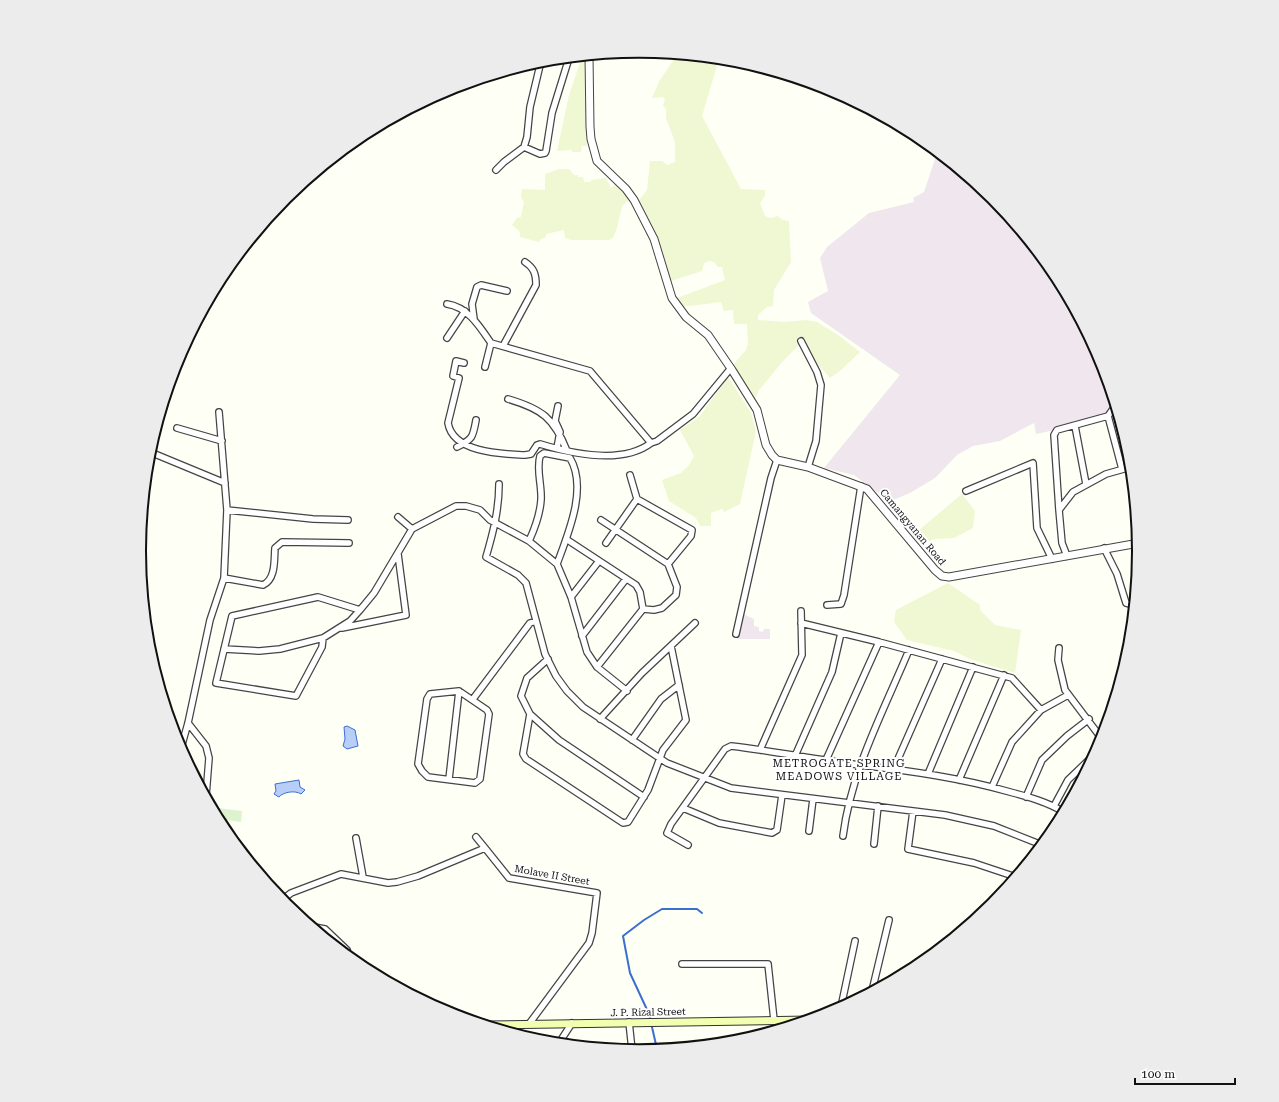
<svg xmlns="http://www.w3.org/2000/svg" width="1279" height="1102" viewBox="0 0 1279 1102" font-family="'Roboto Serif',serif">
<rect width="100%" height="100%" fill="#fefff5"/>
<path fill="#efe6ee" d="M941 155 993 198 1055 273 1102 360 1118 414 1110 418 1036 434 1034 423 1000 441 973 446 957 455 935 478 910 493 893 500 881 495 854 475 824 468 900 375 811 313 808 302 828 291 820 258 827 247 869 213 914 202 913 198 924 192 936 156Z
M743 614 754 619V626L759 627V631L763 632 764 629H770V639H737Z"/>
<path fill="#f0f7d3" d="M675 54 719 59 702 116 741 189 765 190V196L760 203 765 216 770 218 778 216 782 220 789 221 791 262 774 290 773 306 767 307 758 315V320L786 322 806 320 817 322 838 335 860 352 840 371 830 378 800 344 783 361 759 390 755 399 733 365 746 350 748 343 747 324H734L733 310 724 311 721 302 682 307 677 298 725 280 722 267H718L714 262 710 261 704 263 702 271 671 281 657 236 639 200 647 190 650 161H662L667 165 675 162V142L666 118V109L663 105 665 99 663 97 652 98 660 80 675 58Z
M585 56 587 61 586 104 587 146H582L581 152H572V150L557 151 569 95 582 57Z
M559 169H569L574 175H578V177H583L584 182H591V180L606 178 611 188 614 186 615 182 622 188 630 199 622 206 617 228 613 238 609 240H571L565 238 564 230 546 234 545 238 541 239 539 242 520 237V232L512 225 517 218 521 217 524 202 521 197 522 189 545 190V174Z
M728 377 751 413 756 431 740 504 724 512 722 509 711 513V526H700L696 518 669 501 662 480 681 473 689 465 694 456 680 430 700 416Z
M962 494 975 511 973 528 954 538 935 539 920 544 912 536Z
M948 583 980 605V610L995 625 1021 630 1015 673 970 659 954 651 907 640 894 622 896 610Z"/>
<path fill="#dcf3ce" d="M218 808 242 811 241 822 219 819 217 816Z"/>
<path fill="#b7cff8" stroke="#3c6ed2" d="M347 726 355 730 358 746 347 749 343 746 345 739 344 727Z
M299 780 300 787 305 790 301 794C295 790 283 792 279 797L274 794 276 791 275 784Z"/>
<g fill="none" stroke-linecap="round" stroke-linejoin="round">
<path stroke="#3c6ed2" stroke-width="2" d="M657 1049 649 1014 630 973 623 936 644 920 662 909H697L702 913"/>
<g stroke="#444" stroke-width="8">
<path id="minor" d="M524 147 540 154 545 153 546 151 552 113 569 58
M496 170 504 162 524 147 527 137 530 107 541 61
M447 304C468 307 480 327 491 343L485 367
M474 319 472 304 477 287 481 285 507 291
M447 338 465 311
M801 341 817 372 821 385 816 441 808 467
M491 343 590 371 651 443 657 441 693 414 731 368
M503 346 536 285C536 274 534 268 525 262
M464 363 456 361 453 376 459 378 448 423C453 453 502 454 525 455L531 454 537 445 540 444C573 454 622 465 651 443
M508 399C542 409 554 418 567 451
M1108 416 1122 469
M1075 426 1086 484
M177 428 222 441
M457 447C473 439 473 437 476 420
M557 448 560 432 555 421 558 406
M150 452 225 483
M630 475 637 499 692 530 691 536 668 564
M499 484C499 510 493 533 486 557L518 575 526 583 545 654 556 676 567 691 583 707 667 763 731 788 945 815 994 826 1042 845
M966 491 1033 463 1037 528 1052 559
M227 510 313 519 348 520
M1059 510 1054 435 1057 430 1108 416 1115 406
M398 517 412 529
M601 520 668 564 677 587 676 595 662 608 654 610 643 609
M566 539 636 585 640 592 643 609 597 667
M529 541C535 528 540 514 541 500 542 485 536 470 540 456L544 453 570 458C588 488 568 534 557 564
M606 543 637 499
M1104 548 1117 574 1126 603 1134 605
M1067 556 1062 543 1059 510 1073 492 1106 474 1131 467
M224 578 263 585C276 579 274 560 275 548L282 542 349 543
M571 597 599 561
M827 605 841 604 844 595 861 486
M801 623 879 642 1012 678 1041 710
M342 628 406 615 398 554
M736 634 771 478 777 460
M582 636 626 579
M323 638 322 647 296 696 216 683 232 616 318 597 360 610
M1059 648 1058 660 1065 690 1102 739
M224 649 259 651 280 649 323 638 350 621 360 610 374 593 412 529 456 506H466L480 510 490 520 529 541 557 564 571 597 587 652 597 667 627 691
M548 659 527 678 521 696 530 714 559 740 644 797
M459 691 487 710 489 714 480 779 475 783 428 777 422 771 418 764 427 699 430 694Z
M473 699 530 623 536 621
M530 714 523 754 526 759 623 823 628 822 648 790 663 750 686 720 671 646
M600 719 642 673 695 623
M188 723 206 746 209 758 206 796
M632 740 661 699 679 685
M181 748 188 723 210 620 224 578 227 510 219 412
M760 750 802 655 801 611
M795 756 832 672 841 633
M826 760 879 642
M894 768 942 659
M928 774 973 667
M449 779 459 691
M959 780 1004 675
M992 787 1012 742 1041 710 1068 695
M1026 797 1042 760 1067 736 1089 719
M1054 806 1068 780 1095 754
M683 808 719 823 772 833 777 830 782 795
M913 811 908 849 974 863 1016 877
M809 831 813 799
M843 836C851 771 884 710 909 650
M476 837 485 848
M356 838 363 877
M874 844 878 806
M688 845 667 833 671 824 725 749 731 746C774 751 817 760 860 765 911 771 961 778 1010 792 1029 797 1047 802 1064 812
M282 900 291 893 341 874 388 883 397 882 418 876 485 848 509 878 597 893 592 933 589 943 529 1024
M314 927 325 929 347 950
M682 964H768L774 1020
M872 991 889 920
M841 1007 855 941
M629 1022 632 1050
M559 1043 572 1023"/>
</g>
<g stroke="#444" stroke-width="9">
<path id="tertiary" d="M589 56 590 127 591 139 597 161 626 189 634 200 654 239 672 298 686 317 708 335 732 370 757 410 766 445 772 455 777 460 808 467 867 489 935 570 942 576 949 577 1139 543"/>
</g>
<g stroke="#333" stroke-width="9">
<path id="secondary" d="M487 1025 809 1020"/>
</g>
<use href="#minor" stroke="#fff" stroke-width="5.5"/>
<use href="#tertiary" stroke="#fff" stroke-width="7"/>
<use href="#secondary" stroke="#f3ffb0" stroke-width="7"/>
</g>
<g text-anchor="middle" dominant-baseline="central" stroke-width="4" stroke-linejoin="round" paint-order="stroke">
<g font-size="10" fill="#111" stroke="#fff">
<text transform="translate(913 527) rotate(50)">Camangyanan Road</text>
<text transform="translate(552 875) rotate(10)">Molave II Street</text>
<text transform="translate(648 1012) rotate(-1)">J. P. Rizal Street</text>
</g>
<g font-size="11" letter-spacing="1" fill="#111" stroke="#fff">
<text x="839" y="763">METROGATE SPRING<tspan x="839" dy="13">MEADOWS VILLAGE</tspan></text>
</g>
</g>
<path d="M0 0H1279V1102H0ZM146 551a493 493 0 1 1 986 0a493 493 0 1 1-986 0Z" fill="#ececec" fill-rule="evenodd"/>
<path fill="none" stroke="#111" stroke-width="2" d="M146 551a493 493 0 1 1 986 0a493 493 0 1 1-986 0Z"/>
<path d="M1135 1078v6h100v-6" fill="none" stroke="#111111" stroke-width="2"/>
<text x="1141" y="1078" font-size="12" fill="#111111" stroke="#ffffff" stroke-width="3" paint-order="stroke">100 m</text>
</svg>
